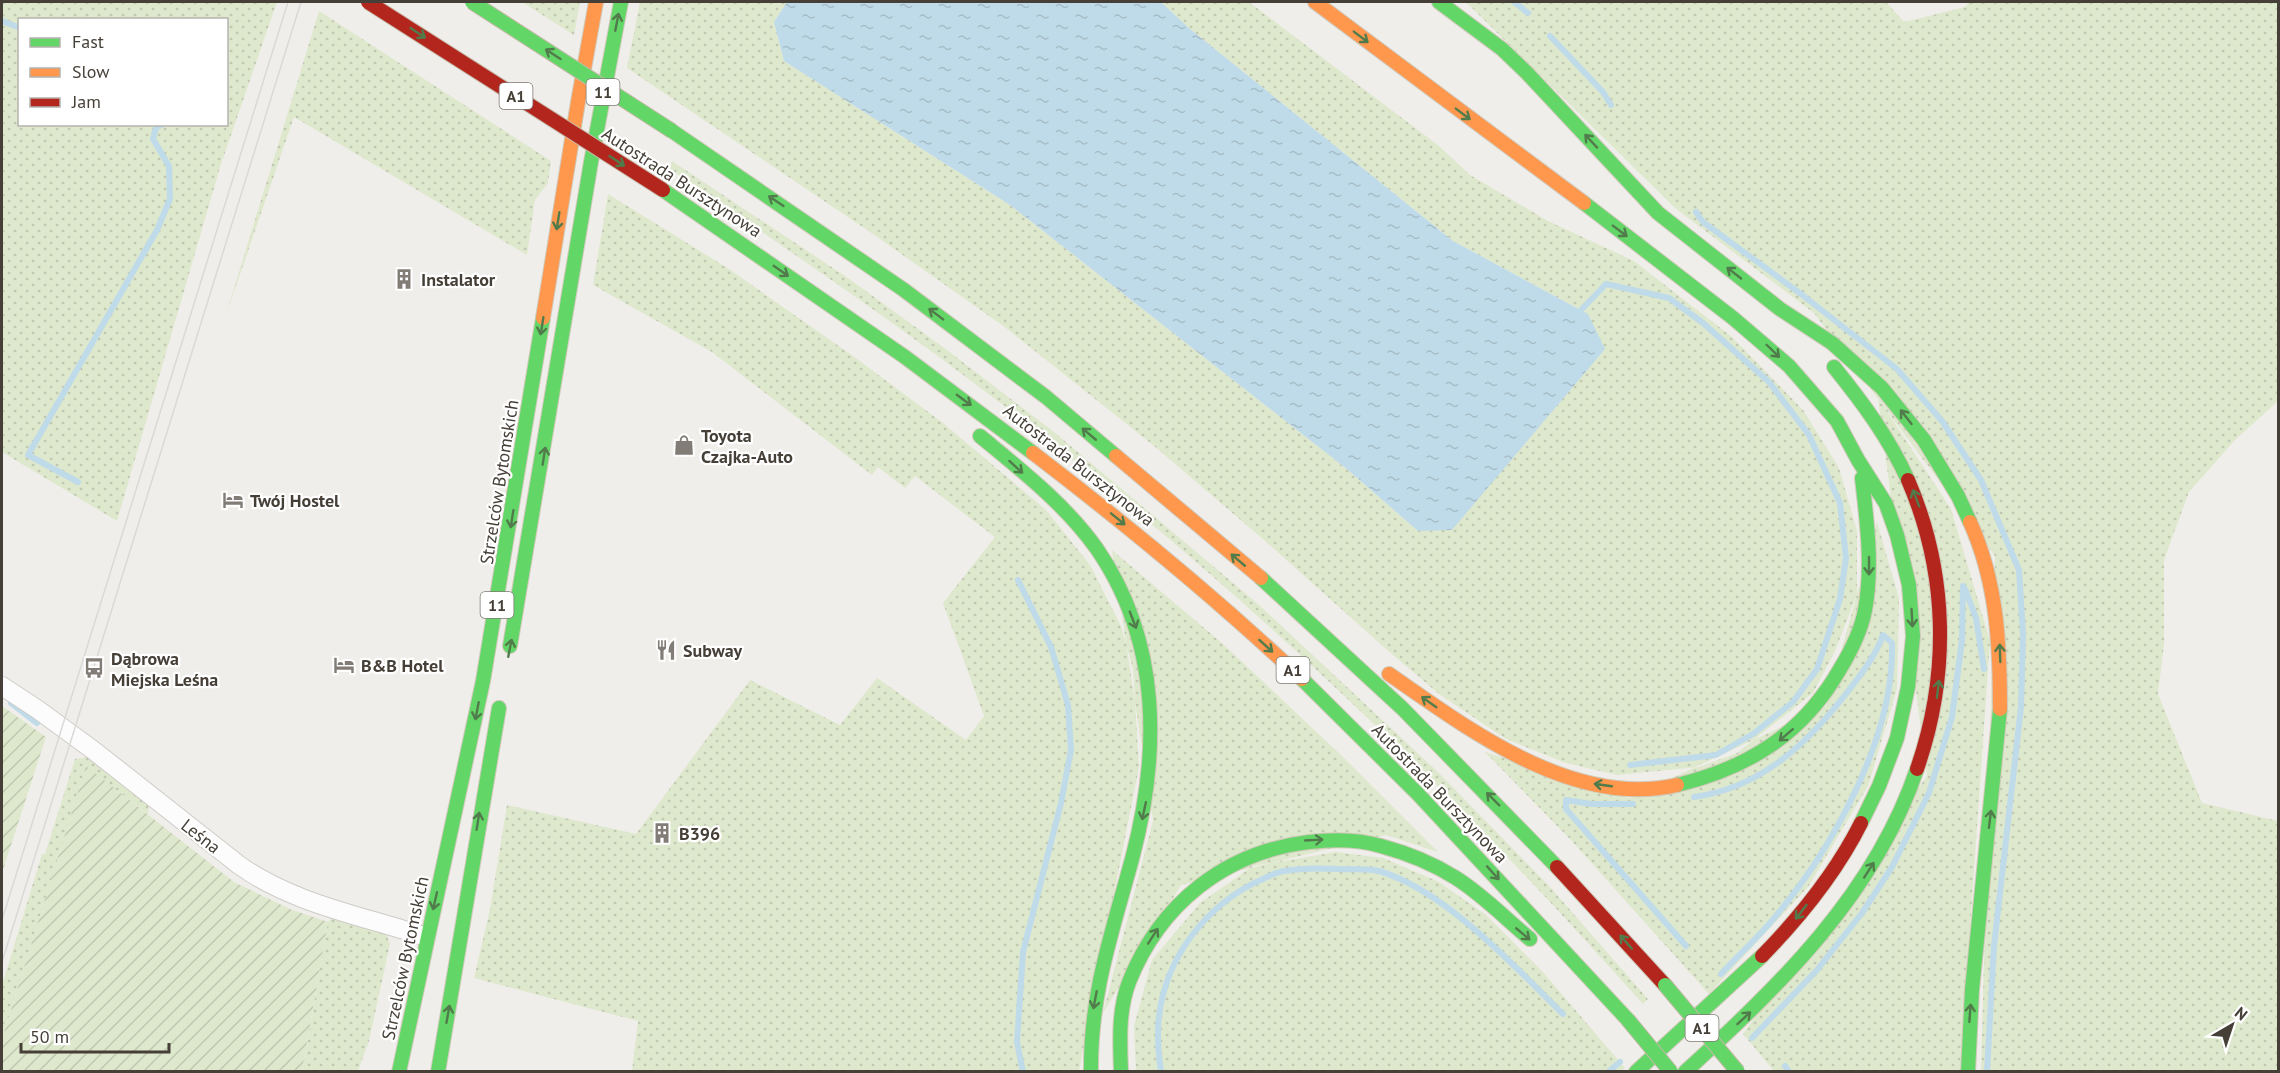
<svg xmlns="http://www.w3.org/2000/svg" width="2280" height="1073" viewBox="0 0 2280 1073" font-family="'PT Sans',sans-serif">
<defs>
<pattern id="grass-dots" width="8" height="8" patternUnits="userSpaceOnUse" patternTransform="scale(1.5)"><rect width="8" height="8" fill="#dee8cd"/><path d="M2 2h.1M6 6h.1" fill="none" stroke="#c0c8b1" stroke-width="1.8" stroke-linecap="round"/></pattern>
<pattern id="garden-furrows" width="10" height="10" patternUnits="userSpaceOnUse" patternTransform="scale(1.5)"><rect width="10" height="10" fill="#dee8cd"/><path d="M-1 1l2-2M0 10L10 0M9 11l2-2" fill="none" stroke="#c0c8b1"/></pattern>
<pattern id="water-ripples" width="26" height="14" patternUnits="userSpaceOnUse" patternTransform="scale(1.5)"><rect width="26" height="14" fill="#bfdbe9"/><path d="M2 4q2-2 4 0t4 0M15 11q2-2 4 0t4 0" fill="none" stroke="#a6bdc8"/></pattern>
</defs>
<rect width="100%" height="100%" fill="#f0eeea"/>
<path fill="url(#grass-dots)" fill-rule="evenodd" d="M2 2H277L221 164 117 521 2 452ZM20 20H226V124H20Z
M522 2H580L574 35Z
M640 2H787L774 22 784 61 1010 205 1348 470 1418 531 1588 314 1453 241 1190 29 1161 2H1249L1439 146 1470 175 1548 221 1634 261 1732 337 1803 410 1839 468 1857 531V594L1835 651 1813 693 1737 753 1699 767 1617 775 1566 763 1506 739 1439 694 1386 649 1264 540 1153 445 1006 328 873 234 627 68Z
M1466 2H1886L1904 22 1965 7 1969 2H2278V401L2234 441 2189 492 2164 560V644L2158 694 2202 803 2278 821V1071H1981L1995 556 1814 313 1675 208Z
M319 11 551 161 548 183 535 200 527 255 294 117 225 318Z
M672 161 848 278 943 347 1054 432 1258 604 1439 773 1550 887 1648 999 1643 1004C1592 948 1542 892 1489 838 1352 698 1207 565 1053 444 930 346 800 258 670 169Z
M608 194 729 269 853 356 943 423 1046 510 1090 565 1121 626 1133 669 1139 767 1079 1071H632L638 1021 474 978 490 909 507 805 636 834 750 680 840 725 877 678 966 740 984 716 943 603 995 537 915 476 905 488 878 467 872 475 712 352 593 285Z
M1878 398 1951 509 1990 641 1960 1071H1774L1743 1034 1927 776Z
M1877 522 1899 598 1897 689 1868 786 1808 887 1709 994 1570 839 1485 752 1629 798 1826 706Z
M1112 550 1223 644 1342 756 1438 852 1386 835 1181 885 1103 1013 1153 821Z
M89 757 149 803 148 814 86 767 2 1039V985L42 854H45L75 759Z
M1336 852 1383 858 1439 882 1486 915 1542 971 1625 1068 1620 1072H1136L1134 1026 1152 960 1200 903 1253 866Z
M333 917 386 933 390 944 369 1041 358 1071 302 1072 328 922Z"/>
<path fill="url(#garden-furrows)" d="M2 706 46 737 2 873Z
M86 766 234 882 290 909 328 922 302 1071H2V1039Z"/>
<path fill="url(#water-ripples)" d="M787 2H1161L1190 29 1453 241 1588 314 1605 349 1452 530 1418 531 1348 470 1010 205 784 61 774 22Z"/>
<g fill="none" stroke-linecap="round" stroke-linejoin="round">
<path stroke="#bfdbe9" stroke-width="6" d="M1514 2 1528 13
M2 21 20 28
M1550 36 1603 92 1611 105
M1696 212 1703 222 1801 294 1897 369 1942 421 1981 480 2019 570 2023 634 2021 707 1994 946 1987 1072
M1581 310 1606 284 1669 298 1703 323 1769 382 1809 435 1840 503 1846 558 1840 599 1817 669 1793 702 1753 734 1716 755 1630 765
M78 482 28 455 157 230 170 199 169 166 153 139 156 128 163 124
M1018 580 1051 647 1068 705 1071 750 1061 803 1023 952 1017 1042 1023 1072
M1965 589 1976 618 1984 669
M11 703 37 723
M1694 797C1762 788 1809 742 1849 690 1862 673 1876 655 1883 635L1892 643C1895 738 1830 854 1769 924 1754 941 1737 957 1721 974
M1633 804H1591L1566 800V809L1686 946
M1752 1038 1817 970 1862 913 1892 867 1929 793 1952 717 1962 640 1963 586
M1785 1066 1789 1072
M1161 1072C1157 1044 1156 1018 1164 991 1178 942 1216 899 1263 879 1269 876 1277 872 1284 871 1301 868 1320 868 1338 869 1351 870 1367 868 1379 871 1445 890 1515 967 1563 1014
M1608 1072 1620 1062"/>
<g stroke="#ceccc8" stroke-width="20">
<path id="street" d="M2 686 37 709 93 750 239 865C293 904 364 916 426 937"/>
</g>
<g stroke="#d0c9ba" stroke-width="16">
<path id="fast" d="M1439 2 1502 49 1527 73 1658 213 1780 309 1832 343 1882 388 1924 440 1958 496 1970 522
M672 131 904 290 1046 397 1116 456
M663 190 905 357 1033 453
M1584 203 1733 318 1789 366 1837 421 1858 460 1886 504 1897 535 1909 585 1913 636 1908 687 1897 738 1879 786 1861 823
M1834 367C1863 403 1889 438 1908 480
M980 436C1021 470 1066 505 1097 549 1161 642 1160 754 1132 859 1112 933 1090 994 1091 1072
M1261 578 1403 709 1557 867
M510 646 591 162 621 2
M1302 679 1418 794 1628 1020
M1677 785C1748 768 1803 734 1840 669 1851 651 1861 631 1865 610 1873 567 1867 522 1862 478
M399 1072 483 681 543 318
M438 1072 499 708
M1121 1072C1120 1042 1118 1011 1129 982 1160 904 1225 852 1309 842 1334 839 1357 839 1381 846 1407 853 1434 864 1456 878 1483 895 1506 919 1530 939
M1636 1072 1762 956
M1685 1072C1780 985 1875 894 1917 769
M1968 1072 1972 990 2000 709"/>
</g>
<g stroke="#d0c9ba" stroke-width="16">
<path id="slow" d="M1315 2 1584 203
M543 318 578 102 596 2
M1033 453C1126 524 1217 599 1302 679
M1116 456 1261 578
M1970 522C1997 582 2000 644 2000 709
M1389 674C1468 729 1574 809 1677 785"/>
</g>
<g stroke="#d0c9ba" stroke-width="16">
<path id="jam" d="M1908 480C1948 573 1950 674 1917 769
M1557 867 1665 985
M1762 956C1800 917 1836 873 1861 823"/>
</g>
<use href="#street" stroke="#fdfcfc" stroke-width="18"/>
<use href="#fast" stroke="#63d668" stroke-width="14"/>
<use href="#slow" stroke="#ff974d" stroke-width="14"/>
<use href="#jam" stroke="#b3261e" stroke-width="14"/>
<path stroke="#d9d9d8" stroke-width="1.5" d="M2 920 288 2
M2 962 301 2"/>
<g stroke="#c5b9a8" stroke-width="16" stroke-linecap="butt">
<path id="fast-bridge" d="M472 2 672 131
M1665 985 1738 1072
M1628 1020 1671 1072"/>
</g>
<g stroke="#c5b9a8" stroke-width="16" stroke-linecap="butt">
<path id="jam-bridge" d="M368 2 663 190"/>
</g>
<use href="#fast-bridge" stroke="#63d668" stroke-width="14"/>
<use href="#jam-bridge" stroke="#b3261e" stroke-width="14"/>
</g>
<defs><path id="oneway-shaft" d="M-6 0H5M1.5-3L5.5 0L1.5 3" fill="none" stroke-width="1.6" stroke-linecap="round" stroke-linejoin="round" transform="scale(1.5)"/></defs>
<g stroke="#517b4b">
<use href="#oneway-shaft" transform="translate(617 22) rotate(-79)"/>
<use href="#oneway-shaft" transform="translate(418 33) rotate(33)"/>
<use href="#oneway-shaft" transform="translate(1361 37) rotate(37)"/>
<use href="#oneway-shaft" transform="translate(553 54) rotate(-147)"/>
<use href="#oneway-shaft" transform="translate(1463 114) rotate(37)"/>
<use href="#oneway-shaft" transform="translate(1591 141) rotate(-133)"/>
<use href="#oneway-shaft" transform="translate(617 161) rotate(33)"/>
<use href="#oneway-shaft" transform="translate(776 201) rotate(-146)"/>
<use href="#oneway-shaft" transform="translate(558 221) rotate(99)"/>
<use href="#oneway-shaft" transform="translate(1620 231) rotate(37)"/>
<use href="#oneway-shaft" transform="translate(781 271) rotate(35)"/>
<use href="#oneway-shaft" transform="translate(1734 273) rotate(-142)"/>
<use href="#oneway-shaft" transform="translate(936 314) rotate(-143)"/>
<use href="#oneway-shaft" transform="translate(542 326) rotate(99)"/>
<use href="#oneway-shaft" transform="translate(1773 351) rotate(44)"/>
<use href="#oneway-shaft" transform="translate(964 400) rotate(36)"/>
<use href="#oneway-shaft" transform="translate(1906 417) rotate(-128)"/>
<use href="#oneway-shaft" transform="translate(1089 434) rotate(-140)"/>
<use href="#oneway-shaft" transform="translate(544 456) rotate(-81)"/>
<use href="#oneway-shaft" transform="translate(1016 467) rotate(42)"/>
<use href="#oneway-shaft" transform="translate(1916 498) rotate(-111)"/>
<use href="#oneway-shaft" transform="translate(512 519) rotate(99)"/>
<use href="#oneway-shaft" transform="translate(1118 519) rotate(39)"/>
<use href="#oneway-shaft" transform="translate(1238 560) rotate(-140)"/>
<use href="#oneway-shaft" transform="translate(1869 566) rotate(90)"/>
<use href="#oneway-shaft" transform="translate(1912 618) rotate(87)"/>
<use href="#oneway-shaft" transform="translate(1133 620) rotate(69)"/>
<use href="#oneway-shaft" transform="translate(1266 646) rotate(42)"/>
<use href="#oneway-shaft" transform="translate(510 648) rotate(-79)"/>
<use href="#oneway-shaft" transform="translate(2000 653) rotate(-92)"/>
<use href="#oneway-shaft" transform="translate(1938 689) rotate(-83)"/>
<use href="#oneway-shaft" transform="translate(1429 702) rotate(-145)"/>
<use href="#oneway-shaft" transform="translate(477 711) rotate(101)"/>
<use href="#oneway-shaft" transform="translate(1786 735) rotate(139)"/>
<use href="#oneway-shaft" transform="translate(1603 785) rotate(-172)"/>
<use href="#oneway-shaft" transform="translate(1493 799) rotate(-135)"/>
<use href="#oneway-shaft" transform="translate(1144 811) rotate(102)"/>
<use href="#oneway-shaft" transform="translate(1990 819) rotate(-83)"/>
<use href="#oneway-shaft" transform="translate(478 821) rotate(-81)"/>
<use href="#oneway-shaft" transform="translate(1314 840) rotate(-3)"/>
<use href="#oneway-shaft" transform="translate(1869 870) rotate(-57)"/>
<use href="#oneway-shaft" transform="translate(1493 873) rotate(48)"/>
<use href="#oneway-shaft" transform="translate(435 901) rotate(103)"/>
<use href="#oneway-shaft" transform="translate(1801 912) rotate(128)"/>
<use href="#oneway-shaft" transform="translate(1523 934) rotate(40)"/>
<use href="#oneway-shaft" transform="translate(1153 936) rotate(-57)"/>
<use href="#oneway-shaft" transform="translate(1626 942) rotate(-131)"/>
<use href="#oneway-shaft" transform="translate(1095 1000) rotate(101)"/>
<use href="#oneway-shaft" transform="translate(1970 1013) rotate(-86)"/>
<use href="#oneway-shaft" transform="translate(448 1014) rotate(-80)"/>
<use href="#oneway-shaft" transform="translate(1744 1018) rotate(-43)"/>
</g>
<defs>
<g id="building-bare" transform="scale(1.62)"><path d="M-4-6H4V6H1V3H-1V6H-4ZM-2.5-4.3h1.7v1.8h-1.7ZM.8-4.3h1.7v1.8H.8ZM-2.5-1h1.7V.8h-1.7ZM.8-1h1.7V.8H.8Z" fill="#817c76" stroke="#fff" stroke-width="2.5" paint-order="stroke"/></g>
<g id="shop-bare" transform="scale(1.62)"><path d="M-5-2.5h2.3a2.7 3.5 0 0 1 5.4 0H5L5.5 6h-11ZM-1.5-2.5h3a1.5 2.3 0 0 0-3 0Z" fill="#817c76" stroke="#fff" stroke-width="2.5" paint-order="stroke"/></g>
<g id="hotel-bare" transform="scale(1.62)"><path d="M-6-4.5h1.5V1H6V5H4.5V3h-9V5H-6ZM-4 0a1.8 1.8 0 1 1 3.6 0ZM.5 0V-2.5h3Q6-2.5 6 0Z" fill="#817c76" stroke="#fff" stroke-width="2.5" paint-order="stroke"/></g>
<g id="restaurant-bare" transform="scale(1.62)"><path d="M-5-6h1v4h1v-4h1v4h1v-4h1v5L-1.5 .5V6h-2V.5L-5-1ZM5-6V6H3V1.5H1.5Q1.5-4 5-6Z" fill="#817c76" stroke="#fff" stroke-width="2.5" paint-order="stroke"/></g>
<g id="bus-bare" transform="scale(1.62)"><path d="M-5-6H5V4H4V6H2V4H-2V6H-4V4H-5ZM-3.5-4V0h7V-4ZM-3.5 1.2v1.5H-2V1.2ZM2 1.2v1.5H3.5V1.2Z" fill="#817c76" stroke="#fff" stroke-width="2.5" paint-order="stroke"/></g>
</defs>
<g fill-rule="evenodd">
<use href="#building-bare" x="404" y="279"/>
<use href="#shop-bare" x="684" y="445"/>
<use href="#hotel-bare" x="233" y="500"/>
<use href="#restaurant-bare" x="666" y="650"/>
<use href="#hotel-bare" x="344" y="665"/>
<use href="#bus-bare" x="94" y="668"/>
<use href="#building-bare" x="662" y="833"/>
</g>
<g text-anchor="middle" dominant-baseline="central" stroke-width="4.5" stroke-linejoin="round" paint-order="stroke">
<g fill="#fff" stroke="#7d7973" stroke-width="1.5">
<rect x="586.5" y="79" width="33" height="26" rx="4.5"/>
<rect x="499.5" y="83" width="33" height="26" rx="4.5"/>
<rect x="480.5" y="592" width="33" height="26" rx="4.5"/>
<rect x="1276.5" y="657" width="33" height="26" rx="4.5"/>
<rect x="1685.5" y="1015" width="33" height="26" rx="4.5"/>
</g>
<g font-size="16" font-weight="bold" fill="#453f37">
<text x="603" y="92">11</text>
<text x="516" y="96">A1</text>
<text x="497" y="605">11</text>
<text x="1293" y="670">A1</text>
<text x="1702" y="1028">A1</text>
</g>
<g font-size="18" fill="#453f37" stroke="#fff">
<text transform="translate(682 182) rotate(33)">Autostrada Bursztynowa</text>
<text transform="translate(1079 465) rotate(38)">Autostrada Bursztynowa</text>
<text transform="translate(499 482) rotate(-81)">Strzelców Bytomskich</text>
<text transform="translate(1440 793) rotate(46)">Autostrada Bursztynowa</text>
<text transform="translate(201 836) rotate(38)">Leśna</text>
<text transform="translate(405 958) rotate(-78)">Strzelców Bytomskich</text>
</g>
<g font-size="18" font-weight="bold" fill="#453f37" stroke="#fff" text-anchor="start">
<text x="421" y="279">Instalator</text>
<text x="701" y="435">Toyota<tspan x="701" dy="21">Czajka-Auto</tspan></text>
<text x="250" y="500">Twój Hostel</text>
<text x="683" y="650">Subway</text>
<text x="111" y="658">Dąbrowa<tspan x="111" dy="21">Miejska Leśna</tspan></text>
<text x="361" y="665">B&amp;B Hotel</text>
<text x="679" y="833">B396</text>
</g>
</g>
<rect width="2280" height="1073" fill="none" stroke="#453f37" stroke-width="6"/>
<rect x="18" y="18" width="210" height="108" fill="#ffffff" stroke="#b5b2af" stroke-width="1.5"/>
<rect x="30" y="38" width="30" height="9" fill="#63d668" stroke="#b5b2af" stroke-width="1.5"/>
<text x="72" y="48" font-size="18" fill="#453f37">Fast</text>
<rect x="30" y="68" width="30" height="9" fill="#ff974d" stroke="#b5b2af" stroke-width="1.5"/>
<text x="72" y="78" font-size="18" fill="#453f37">Slow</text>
<rect x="30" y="98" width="30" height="9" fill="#b3261e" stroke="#b5b2af" stroke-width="1.5"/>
<text x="72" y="108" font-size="18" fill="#453f37">Jam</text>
<g transform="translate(2232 1025) rotate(39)" stroke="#ffffff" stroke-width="4.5" paint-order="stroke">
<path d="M0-4.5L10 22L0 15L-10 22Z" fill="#453f37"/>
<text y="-9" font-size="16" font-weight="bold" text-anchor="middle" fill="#453f37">N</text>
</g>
<path d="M21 1043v9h148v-9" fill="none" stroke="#453f37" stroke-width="3"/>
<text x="30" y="1043" font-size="18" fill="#453f37" stroke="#ffffff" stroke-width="4.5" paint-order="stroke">50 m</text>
</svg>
